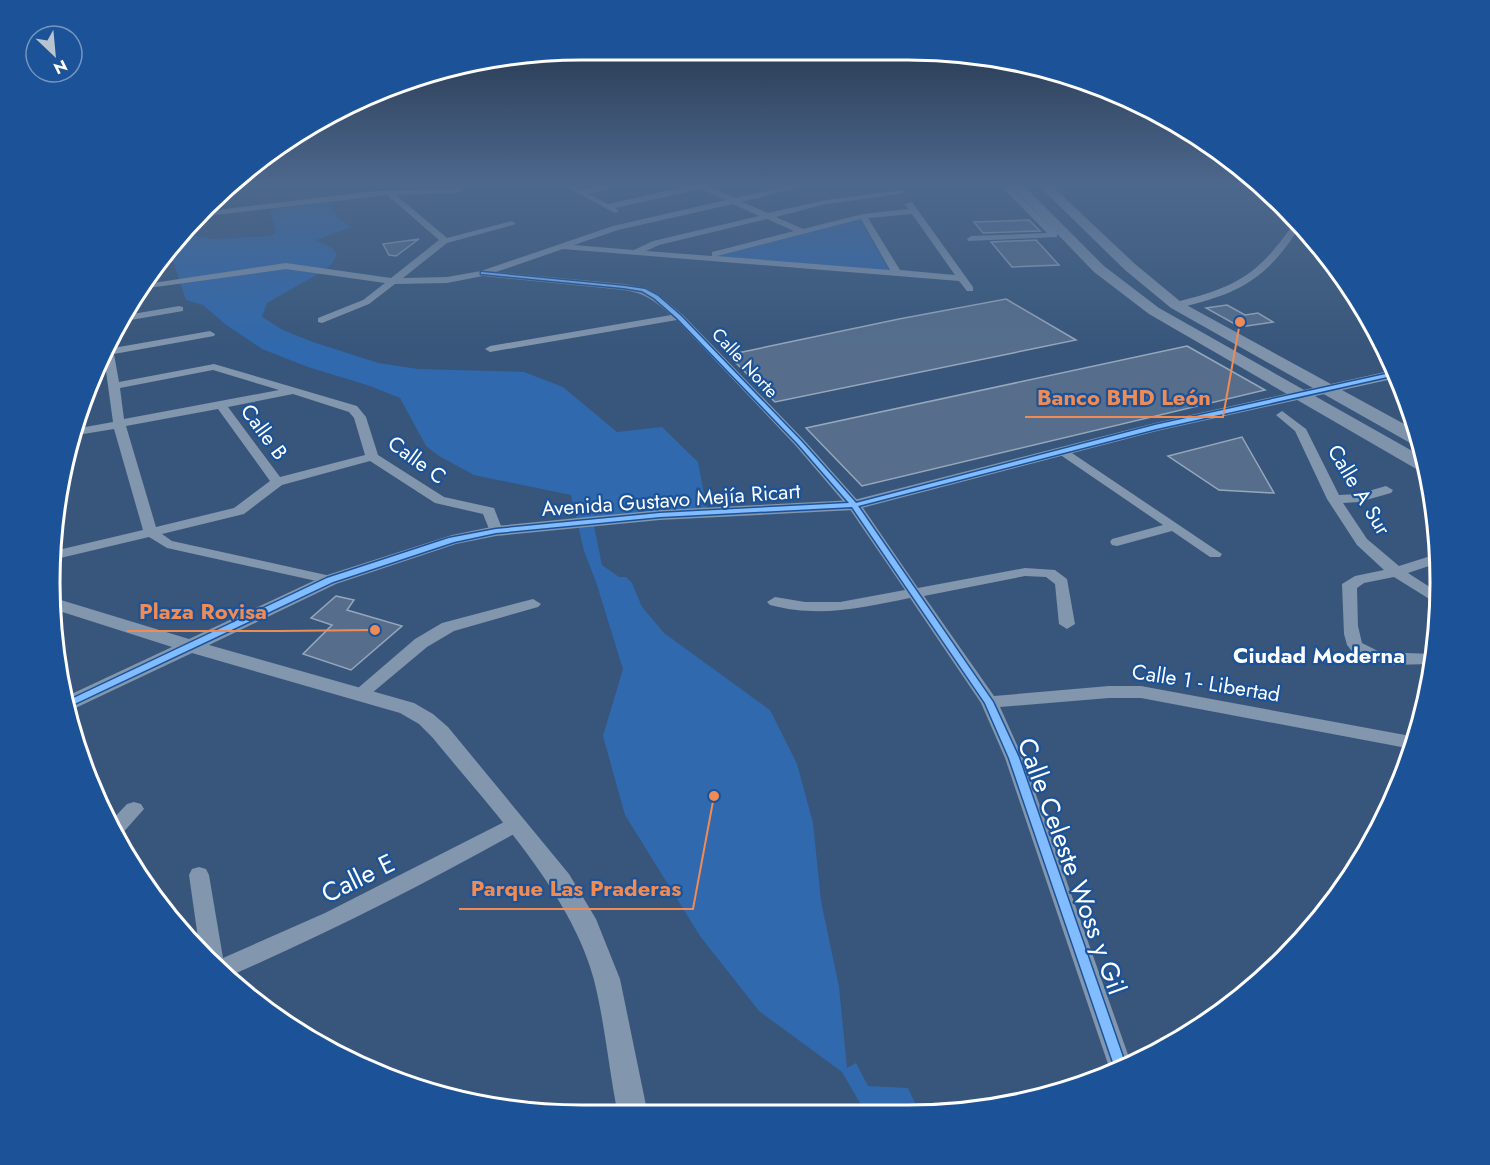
<svg xmlns="http://www.w3.org/2000/svg" width="1490" height="1165" viewBox="0 0 1490 1165" font-family="Jost,sans-serif">
<rect width="100%" height="100%" fill="#38567b"/>
<path fill="#3069ad" d="M327 202 339 219 352 227 316 240 332 248 337 254 331 265 320 273 267 303 262 317 283 330 310 341 378 363 418 369 524 372 563 387 617 432 662 427 698 462 707 510 593 521 602 565 619 577H626L632 583 642 607 664 633 770 710 797 764 813 823 821 901 839 987 847 1068 856 1063 868 1086 908 1088 920 1114 867 1115 842 1072 759 1011 700 936 625 815 603 736 623 669 596 582 584 551 571 495 474 475 439 456 426 446 400 398 370 386 308 367 262 349 225 324 203 305 186 300 170 252 184 234 213 239 271 236 276 232 270 210Z
M860 219 889 270 716 256Z"/>
<path fill="#566e8c" stroke="#96a7bb" stroke-width="1.5" d="M1029 220 1040 231 983 233 974 222Z
M419 239 396 256 389 255 383 244Z
M1036 240 1059 265 1012 267 991 242Z
M1006 299 1076 340 775 402 728 355 899 319Z
M1227 305 1245 315 1258 313 1273 322 1240 327 1206 308Z
M1187 346 1265 390 862 486 806 428Z
M1242 437 1274 493 1219 490 1168 456Z
M336 596 354 600 347 610 402 626 351 670 303 654 332 625 311 618Z"/>
<g fill="none" stroke-linecap="round" stroke-linejoin="round">
<path fill="#8296ad" fill-rule="evenodd" d="M562 185H572L582 190 605 185H621L588 194 608 204 694 185H713L709 187 735 198 793 185H808L742 202 768 213 826 200 903 190 904 192 900 194 826 204 776 217 803 229 863 214 908 209 905 204 912 202 973 287V291H967L959 281 563 249 496 272 624 284 646 288 659 295 683 315 804 440 859 502 918 588 1025 568 1055 570 1067 579 1075 624 1067 629 1059 624 1055 584 1046 577 1025 576 924 596 994 696 1109 686H1141L1416 737 1412 749 1141 698H1109L1000 707 1023 758 1131 1063 1111 1073 1005 758 981 703 910 598C861 608 819 618 770 605L767 602 775 597 805 602H840L905 590 849 508 796 446 677 320 490 352 485 349 490 346 671 315C656 302 645 293 624 290L483 276 447 283 395 284 369 304 322 323 318 322V318L363 300 385 283 286 269 141 289 146 284 286 263 391 278 439 240 387 195 197 217 201 212 375 191 461 189 462 191 458 193 396 195 447 238 512 221 516 224 447 243 403 278 447 277 481 271 613 226 726 200 701 189 615 208 619 211 615 213ZM733 204 759 216 653 241 634 250 574 245 618 230ZM912 214 955 275 900 270 868 218ZM767 219 794 231 712 252V256L646 251 659 245ZM861 219 890 270 717 256Z
M1000 185H1009L1057 233V237L968 241 967 239 971 236 1047 233Z
M1296 220 1301 225C1275 266 1253 287 1205 301 1195 304 1182 308 1172 307V303C1237 287 1258 276 1296 220Z
M179 306 183 307V311L119 322 121 316Z
M210 331 215 334 214 336 114 354 119 382 214 364 357 406 366 417 378 455 444 497 494 508 503 531 501 534H491L483 514 435 503 370 461 282 485 244 514 162 534 172 541 335 577 337 580 335 583 330 584 167 548 149 537 52 560 54 551 143 530 114 429 71 436 74 429 113 422 104 357 109 345 113 348ZM213 370 279 390 124 419 120 388ZM293 394 349 412 354 418 365 455 280 477 228 407ZM218 409 270 481 234 508 156 527 126 426Z
M1282 411 1306 429 1339 495 1358 494 1386 486 1393 490 1391 493 1359 502 1343 503 1367 539 1399 566 1437 554 1438 563 1408 573 1439 593V605L1394 577 1364 583 1357 588 1358 626 1362 643 1380 652 1433 654 1432 664 1391 665 1355 655 1347 645 1344 634 1342 584 1355 576 1384 570 1357 545 1327 499 1295 431 1276 415Z
M1063 447 1222 554 1220 557H1210L1172 531 1117 546 1112 545 1110 542 1112 539 1163 525 1059 454 1057 451Z
M533 599 541 604 538 607 454 631 427 647 366 698H354L351 694 415 639 442 623Z
M134 802 141 804 144 809 120 836 116 838 110 822 127 804Z
M516 816 523 819 526 824 523 829C426 883 329 933 227 977L200 952 189 875 192 869 199 867 206 869 209 875 223 958 325 913Z"/>
<path fill="#8296ad" fill-rule="evenodd" d="M1394 370 1397 378 1157 431 854 510 660 520 496 536 456 544 336 584 209 645 414 703 433 714 448 727 569 874 596 919 620 979 648 1115H618C609 1071 605 1024 594 980 571 892 489 807 432 737L419 724 400 713 192 653 67 712 65 697 172 647 53 609 51 597 189 639 324 576 452 535 496 526 660 510 854 500 1155 423Z"/>
<path fill="#7f93ab" fill-rule="evenodd" d="M1010 185H1023L1104 266 1159 308 1423 457 1426 471 1418 470 1149 314 1094 272Z
M1038 185H1051L1135 264 1181 302 1417 431 1420 445 1412 444 1171 308 1125 270Z"/>
<g stroke="#1b5298" stroke-width="3">
<path id="cycleway" d="M481 272 624 286 645 289 658 296 681 316 802 442 856 503 1155 425 1395 372 1396 375 1156 429 858 506 993 702 1019 758 1126 1066 1116 1070 1115 1068 1009 758 985 703 852 507 660 517 496 533 454 542 333 582 66 708 65 702 327 578 449 538 496 529 660 513 849 503 798 444 677 318 654 298 642 291 624 288 483 274H481Z"/>
</g>
<use href="#cycleway" fill="#80bcff" fill-rule="evenodd"/>
</g>
<linearGradient id="sky" x2="0" y2="1"><stop stop-color="#1f2f44"/><stop offset="0.53" stop-color="#4d688d"/><stop offset="1" stop-color="#4d688d" stop-opacity="0"/></linearGradient>
<rect width="1490" height="348" fill="url(#sky)"/>
<g text-anchor="middle" dominant-baseline="central" stroke-width="4.5" stroke-linejoin="round" paint-order="stroke">
<g font-size="18" fill="#fff" stroke="#1b5298">
<text transform="translate(745 363) rotate(47)">Calle Norte</text>
</g>
<g font-size="21" fill="#fff" stroke="#1b5298">
<text transform="translate(264 432) rotate(54)">Calle B</text>
<text transform="translate(417 460) rotate(36)">Calle C</text>
<text transform="translate(1359 490) rotate(59)">Calle A Sur</text>
<text transform="translate(671 500) rotate(-4)">Avenida Gustavo Mejía Ricart</text>
<text transform="translate(1206 683) rotate(9)">Calle 1 - Libertad</text>
</g>
<g font-size="22" font-weight="bold" fill="#fff" stroke="#1b5298">
<text x="1319" y="655">Ciudad Moderna</text>
</g>
<g font-size="26" fill="#fff" stroke="#1b5298">
<text transform="translate(1072 866) rotate(70)">Calle Celeste Woss y Gil</text>
<text transform="translate(358 878) rotate(-26)">Calle E</text>
</g>
</g>
<path d="M0 0H1490V1165H0ZM582 60H908A522 522 0 0 1 1430 582V583A522 522 0 0 1 908 1105H582A522 522 0 0 1 60 583V582A522 522 0 0 1 582 60Z" fill="#1b5298" fill-rule="evenodd"/>
<path fill="none" stroke="#fff" stroke-width="3" d="M582 60H908A522 522 0 0 1 1430 582V583A522 522 0 0 1 908 1105H582A522 522 0 0 1 60 583V582A522 522 0 0 1 582 60Z"/>
<path fill="none" stroke="#ef8b55" stroke-width="2" d="M1240 322L1223 417H1025M375 630L279 631H127M714 796L693 909H459"/>
<g fill="#ef8b55" stroke="#1b5298" stroke-width="2">
<circle cx="1240" cy="322" r="6"/>
<circle cx="375" cy="630" r="6"/>
<circle cx="714" cy="796" r="6"/>
</g>
<g font-size="22" text-anchor="middle" font-weight="bold" fill="#ef8b55" stroke="#1b5298" stroke-width="4.5" stroke-linejoin="round" paint-order="stroke">
<text x="1124" y="405">Banco BHD León</text>
<text x="203" y="619">Plaza Rovisa</text>
<text x="576" y="896">Parque Las Praderas</text>
</g>
<g transform="translate(54 54) rotate(154)"><circle r="28" fill="#1b5298" stroke="#7697c1" stroke-width="1.5"/>
<path d="M0-4.5L10 22L0 15L-10 22Z" fill="#b9c4d1"/>
<text y="-9" font-size="16" font-weight="bold" text-anchor="middle" fill="#ffffff">N</text>
</g>
</svg>
